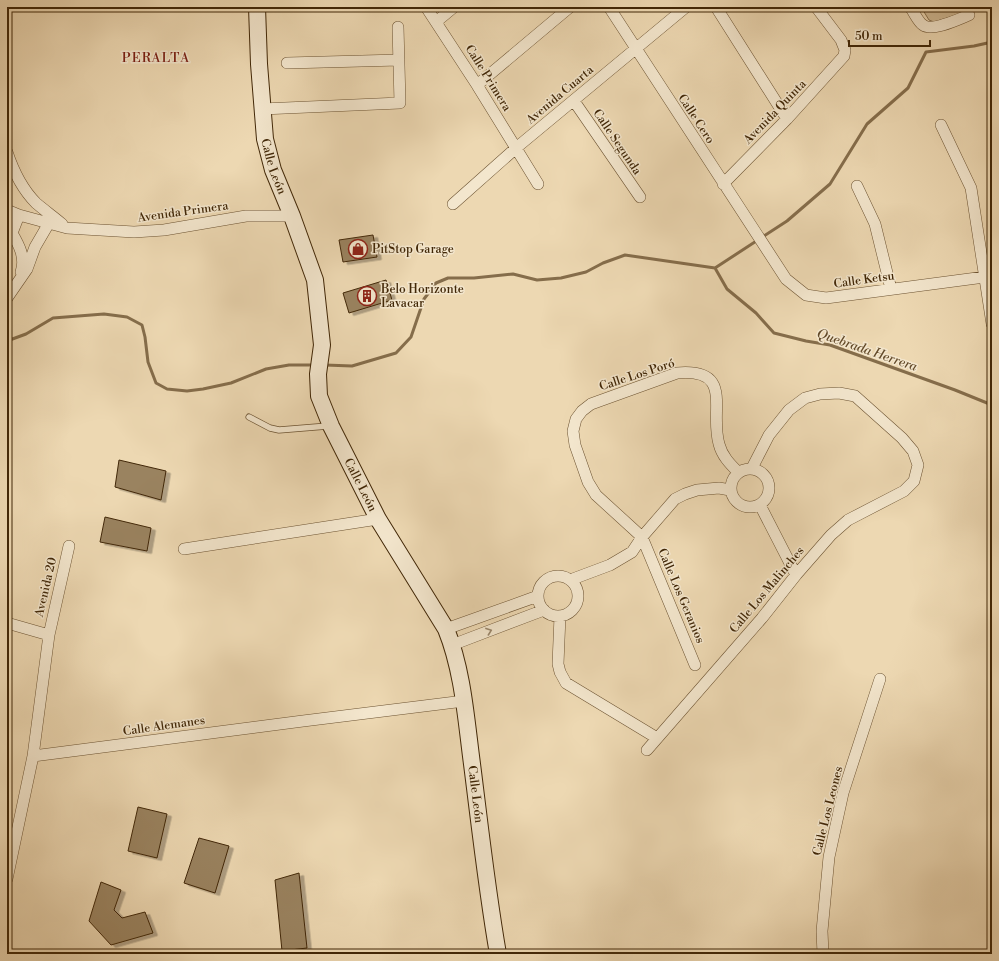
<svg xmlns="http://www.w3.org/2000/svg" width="999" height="961" viewBox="0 0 999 961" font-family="'Libre Bodoni',serif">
<defs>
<filter id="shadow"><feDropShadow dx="4.5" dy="2.5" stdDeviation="0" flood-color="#0004"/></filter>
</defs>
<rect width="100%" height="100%" fill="#edd8b2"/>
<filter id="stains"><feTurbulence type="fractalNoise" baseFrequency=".005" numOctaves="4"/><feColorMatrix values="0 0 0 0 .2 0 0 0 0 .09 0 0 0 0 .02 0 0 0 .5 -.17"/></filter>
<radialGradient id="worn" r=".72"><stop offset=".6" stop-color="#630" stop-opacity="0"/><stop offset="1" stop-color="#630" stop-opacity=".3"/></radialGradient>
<path fill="#d0ba95" stroke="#88704e" d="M921 7H959L963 13 934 22 929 20Z"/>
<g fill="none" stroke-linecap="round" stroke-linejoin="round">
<path stroke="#856d4b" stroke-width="3" d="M715 268 787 221 830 184 867 124 908 88 926 52 974 46 992 42
M7 341 26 334 53 318 104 314 127 317 142 325 145 337 148 362 156 383 167 389 187 391 203 389 231 383 266 369 289 365H315
M325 365 352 366 396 353 411 337 424 299 436 283 448 278H474L513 274 537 280 561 278 586 272 603 263 625 255 715 268 727 289 756 313 774 333 806 341 830 345 955 390 992 405"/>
</g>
<path fill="#9a8360" stroke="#412707" filter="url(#shadow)" d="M373 235 377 257 343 262 339 240Z
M386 280 392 300 349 313 343 293Z
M119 460 166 471 161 500 115 487Z
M105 517 151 528 147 551 100 542Z
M138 807 167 814 157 858 128 851Z
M199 838 229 846 215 893 184 883Z
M299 873 307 948 282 951 275 880Z
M101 882 121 890 114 910 122 918 145 912 153 933 111 945 89 921Z"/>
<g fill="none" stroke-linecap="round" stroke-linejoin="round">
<g stroke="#6c5332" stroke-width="7">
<path id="service" d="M249 417 270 428 279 430 328 426"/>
</g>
<g stroke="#6c5332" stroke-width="12">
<path id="minor" d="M426 7 477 85 538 184
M609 7 786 279 806 295 826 298 992 276
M716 7 787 119
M910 7C914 12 918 22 923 25 932 32 959 19 969 15
M436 22 454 7
M287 63 399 60
M477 85 570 7
M574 101 640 197
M262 109 400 103 398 27
M941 125 971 188 992 324
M7 152C13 170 22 189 36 203 44 210 54 217 62 224
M723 184 787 119 844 56 845 50 841 40 816 7
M857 186 875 224 891 289
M453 204 516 148 686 7
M7 210 19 215 67 228 134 232 164 230 246 216H292
M19 215 12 233C19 245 26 258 21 272
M7 298 27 269 35 247 49 223
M731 488a19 19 0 1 1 38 0a19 19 0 1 1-38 0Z
M760 505 796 575
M184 549 378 519
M538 596a20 20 0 1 1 40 0a20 20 0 1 1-40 0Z
M570 580 610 565 632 552 642 537 675 499 685 494 697 490 719 488 730 490
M560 616 558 664 560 672 566 683 657 738
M7 623 49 635
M446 629 538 596
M452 645 544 610
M695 665 642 537 596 495 588 482 575 445 573 431 576 419 582 411 591 404 677 373C735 368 709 410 719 444 722 456 730 464 738 472
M647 750 762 618 796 575 831 535 848 520 904 491 914 481 918 465 913 451 902 438 855 396 839 393 820 394 805 398 789 410 769 435 752 468
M33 756 303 721 464 701
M7 879 33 756 49 635 69 546
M823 954 822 931 829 857 843 793 880 679"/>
</g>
<g stroke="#412707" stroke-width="18">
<g id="secondary">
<path id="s1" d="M257 7 259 64 265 139 273 170 292 216 315 280 322 345 318 374 319 396 331 426 378 519 446 629C463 671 466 719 472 764 480 827 487 891 498 954"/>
</g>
</g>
<use href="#service" stroke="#f3e6cd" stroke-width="5.5"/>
<use href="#minor" stroke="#f3e6cd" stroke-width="11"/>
<use href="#secondary" stroke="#f3e6cd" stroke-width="16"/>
</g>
<defs><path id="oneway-chevron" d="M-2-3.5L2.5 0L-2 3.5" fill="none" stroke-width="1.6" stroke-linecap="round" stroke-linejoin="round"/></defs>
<use stroke="#9a866a" href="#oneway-chevron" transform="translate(489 631) rotate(-20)"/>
<defs>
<g id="shop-ring" transform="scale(1)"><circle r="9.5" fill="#f3e6cd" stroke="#8f2418" stroke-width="1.5"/><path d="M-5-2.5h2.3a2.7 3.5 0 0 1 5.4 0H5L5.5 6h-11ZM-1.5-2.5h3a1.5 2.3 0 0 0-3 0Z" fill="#8f2418"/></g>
<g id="building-ring" transform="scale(1)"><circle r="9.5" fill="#f3e6cd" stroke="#8f2418" stroke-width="1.5"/><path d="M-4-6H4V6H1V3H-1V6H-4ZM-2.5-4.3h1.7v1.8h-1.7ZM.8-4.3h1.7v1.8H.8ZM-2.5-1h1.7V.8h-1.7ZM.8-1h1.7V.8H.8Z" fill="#8f2418"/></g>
</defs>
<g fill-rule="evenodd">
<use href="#shop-ring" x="358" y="249"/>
<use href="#building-ring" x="367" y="296"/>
</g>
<g text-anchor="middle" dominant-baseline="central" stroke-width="3" stroke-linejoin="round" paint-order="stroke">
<g font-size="12" fill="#412707" stroke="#f3e6cd">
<text transform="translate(488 78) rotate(58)">Calle Primera</text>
<text transform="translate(560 95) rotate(-40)">Avenida Cuarta</text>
<text transform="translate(775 112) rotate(-46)">Avenida Quinta</text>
<text transform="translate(696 119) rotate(57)">Calle Cero</text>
<text transform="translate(617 142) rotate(56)">Calle Segunda</text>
<text stroke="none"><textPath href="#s1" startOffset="161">Calle León</textPath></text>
<text transform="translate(183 212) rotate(-8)">Avenida Primera</text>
<text transform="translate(864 280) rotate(-8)">Calle Ketsu</text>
<text transform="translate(637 375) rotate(-18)">Calle Los Poró</text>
<text stroke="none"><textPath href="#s1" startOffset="497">Calle León</textPath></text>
<text transform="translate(46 587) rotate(-77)">Avenida 20</text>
<text transform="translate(767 590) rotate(-50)">Calle Los Malinches</text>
<text transform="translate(681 596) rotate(67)">Calle Los Geranios</text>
<text transform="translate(164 726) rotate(-8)">Calle Alemanes</text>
<text stroke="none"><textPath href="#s1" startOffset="833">Calle León</textPath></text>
<text transform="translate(828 811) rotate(-76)">Calle Los Leones</text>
</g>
<g font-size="12" fill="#412707" stroke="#f3e6cd" text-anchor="start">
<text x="372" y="249">PitStop Garage</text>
<text x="381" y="289">Belo Horizonte<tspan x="381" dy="14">Lavacar</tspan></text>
</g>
<g font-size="13" letter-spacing="1" fill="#7a1f14" stroke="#f3e6cd">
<text x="156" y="58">PERALTA</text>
</g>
<g font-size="13" font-style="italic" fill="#634a29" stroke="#f3e6cd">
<text transform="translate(867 350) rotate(19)">Quebrada Herrera</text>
</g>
</g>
<rect width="999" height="961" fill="none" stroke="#edd8b2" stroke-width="24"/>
<rect x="8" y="8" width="983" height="945" fill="none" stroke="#412707" stroke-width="2"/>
<rect x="12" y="12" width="975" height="937" fill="none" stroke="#412707"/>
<path d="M849 40v6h81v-6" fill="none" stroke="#412707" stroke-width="2"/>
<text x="855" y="40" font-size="12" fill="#412707" stroke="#f3e6cd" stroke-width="3" paint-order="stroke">50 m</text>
<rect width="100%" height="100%" filter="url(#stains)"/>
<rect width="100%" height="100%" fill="url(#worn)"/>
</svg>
